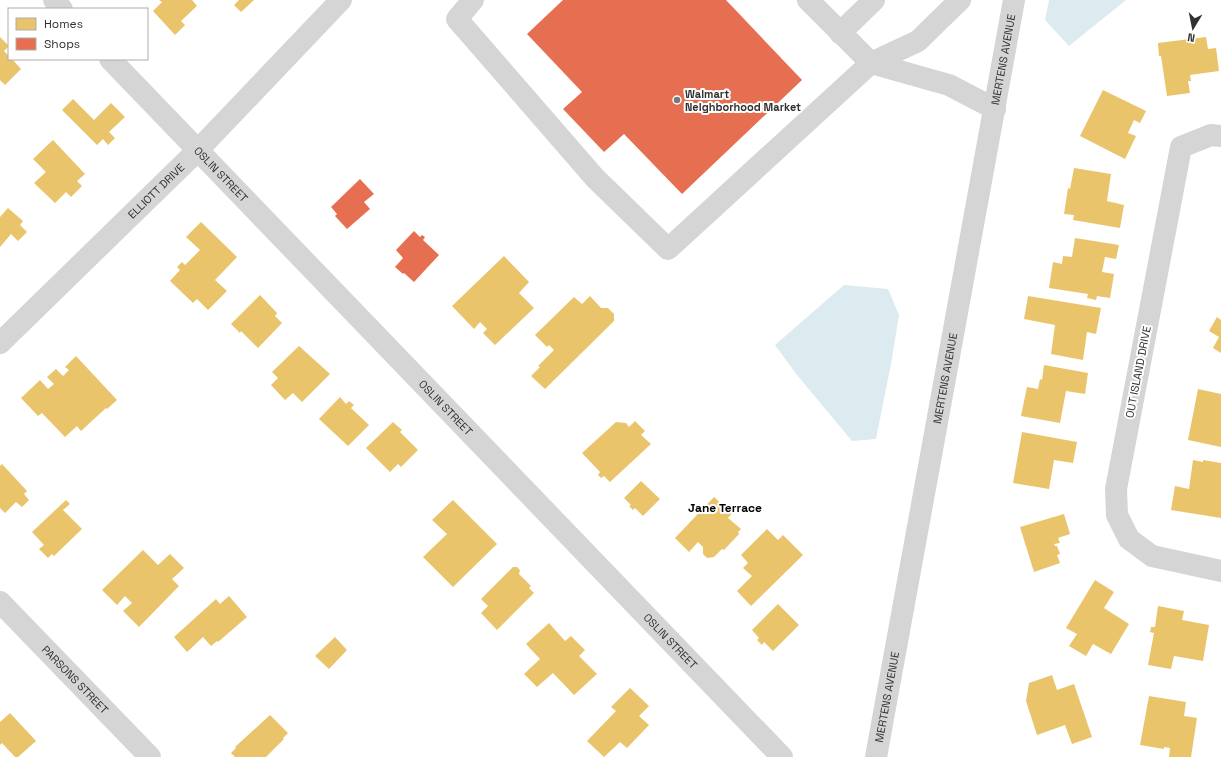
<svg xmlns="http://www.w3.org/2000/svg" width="1221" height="757" viewBox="0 0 1221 757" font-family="'Space Grotesk',sans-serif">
<rect width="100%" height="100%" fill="#fff"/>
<path fill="#dbebf0" d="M1049 0H1126L1069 46 1045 20Z
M844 285 888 289 899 315 891 364 876 439 852 441 797 375 775 345Z"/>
<path fill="#e9c46a" d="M159 0H192L197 6 181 21 185 25 175 35 153 11 162 2Z
M239 0H254L241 12 234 5Z
M0 37 9 46 4 51 9 56V59H12L21 69 5 85 0 80Z
M1206 37 1208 49 1216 48 1219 71 1190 75 1191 81H1188L1190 93 1167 96 1161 56H1159L1158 43Z
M1103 90 1146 111 1140 123 1134 120 1128 133 1136 136 1125 159 1080 136Z
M73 99 94 120 111 103 125 117 109 132 115 138 108 145 103 139 97 145 62 110Z
M53 140 85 174 77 181 82 186 71 197 66 192 55 203 34 183 46 172 33 159Z
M1074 168 1111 174 1107 201 1124 205 1120 228 1073 220 1074 215 1064 214 1068 188 1070 189Z
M8 208 23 221 20 225 27 232 18 241 11 234 0 247V217Z
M201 222 237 257 215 280 227 291 208 310 197 299 193 303 170 281 180 270 177 267 182 262 185 265 200 250 186 237Z
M1075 238 1119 245 1116 259 1105 257 1102 272 1114 274 1110 298 1097 296 1096 300 1087 298 1088 294 1049 288 1053 262 1062 264 1063 256 1072 257Z
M504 256 529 282 519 293 534 308 495 345 483 333 487 329 480 322 474 329 452 306Z
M260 295 277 313 275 316 282 323 258 348 241 331 240 333 231 324Z
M590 296 601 308H608L614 314V321L545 389 531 376 540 367 538 366 554 350 549 345 547 347 535 335 574 297 582 304Z
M1028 296 1101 308 1096 334 1087 332 1083 360 1051 354 1055 325 1024 319Z
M1217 317 1221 320V353L1213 348 1219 337 1209 331Z
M299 346 330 374 302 402 293 393 285 400 271 385 278 378 272 372Z
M76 356 117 400 107 409 106 408 81 431 77 426 65 437 42 413 38 416 21 398 40 380 48 389 54 384 47 377 56 369 63 376 69 370 65 367Z
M1044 365 1088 373 1085 394 1066 391 1060 423 1021 416 1027 387 1038 389 1040 379 1042 380Z
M1198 389 1221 394V447L1188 440Z
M340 397 346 404 349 401 354 405 351 408 369 425 348 446 319 419Z
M635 421 645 431 641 435 651 444 610 482 604 476 601 478 598 475 600 472 582 453 616 422 626 423 629 427Z
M393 422 402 430 400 432 418 450 401 467 398 464 390 472 366 448Z
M1022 432 1077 442 1073 463 1054 460 1049 489 1013 483Z
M1193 460 1203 462V460L1221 463V518L1171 510 1175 486 1189 489Z
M2 464 27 491 24 494 29 500 22 507 16 502 5 513 0 508V466Z
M641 481 660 499 643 516 635 508 633 510 629 506 631 505 624 498Z
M714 497 732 513 728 518 741 529 738 532 739 534 724 550 722 549 714 557 707 558 703 554V547L698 542 689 552 675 538Z
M66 500 70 504 63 510 82 529 54 556 52 554 48 558 39 549 44 545 32 532Z
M453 500 497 544 453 587 423 557 447 534 432 520Z
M1064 514 1070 534 1058 538 1060 543 1054 544 1055 546H1057L1060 554 1057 555 1060 563 1034 572 1020 527Z
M767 529 778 540 783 535 803 555 751 606 737 591 752 576 743 568 748 563 741 555Z
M143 550 158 565 170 554 184 568 172 579 179 586 139 627 123 611 132 603 125 596 117 605 102 590Z
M513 567H517L520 570 519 574 531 586 529 588 534 593 497 630 481 613 488 606 481 599Z
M1095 580 1114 592 1104 608 1129 624 1111 654 1093 644 1086 656 1069 646 1077 634 1066 628Z
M229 596 247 617 218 642 217 641 211 646 203 637 187 652 174 637 216 599 220 604Z
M778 604 799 625 773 651 764 642 762 645 757 640 759 638 752 630Z
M1158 606 1184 611 1182 620 1209 625 1203 661 1174 656 1171 669 1148 665 1154 633 1150 632 1151 627H1155Z
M549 623 565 641 571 636 585 650 579 656 597 674 574 695 553 673 537 687 524 674 540 659 526 644Z
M335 637 347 650 329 669 315 656Z
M1052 675 1057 690 1074 684 1092 737 1072 744 1065 725 1037 735 1026 701 1029 683Z
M630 688 649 706 639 716 649 725 627 748 620 742 604 757 587 741 616 711 611 707Z
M1149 696 1186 702 1184 716 1197 718 1191 757H1169L1170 748 1164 747V749L1140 745Z
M10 713 36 741 18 757H15L2 743 0 745V722Z
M270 715 288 733 283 738 284 739 266 757H235L231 753 236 748 235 747Z"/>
<path fill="#e76f51" d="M563 0H726L802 80 682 194 624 134 604 152 563 109 582 92 527 34Z
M360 179 374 194 364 202 370 209 347 229 335 216 337 214 331 207Z
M414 231 420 237 422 235 425 237 423 240 439 255 414 282 404 273 403 274 395 267 403 258 396 250Z"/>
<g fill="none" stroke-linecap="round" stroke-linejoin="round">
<g stroke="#d5d5d5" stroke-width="22">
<path d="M54 0 62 9"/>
<path d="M473 0 457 19 595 178 668 249 871 63 949 85 995 109"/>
<path d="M808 0 871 63 918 41 960 0"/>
<path d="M840 33 874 0"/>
<path id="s1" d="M110 59 782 757"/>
<path d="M1221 136 1211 135 1181 147 1116 489 1117 515 1129 539 1152 556 1221 571"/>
<path id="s2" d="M0 343 197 151 341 0"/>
<path id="s3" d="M0 602 150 757"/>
<path id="s4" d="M876 757 1014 0"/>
</g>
</g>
<circle fill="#797979" stroke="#fff" stroke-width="1.5" cx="677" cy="100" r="4"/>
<g text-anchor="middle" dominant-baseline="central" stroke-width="4" stroke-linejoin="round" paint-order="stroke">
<g font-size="11" fill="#313131" stroke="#fff">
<text stroke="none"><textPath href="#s4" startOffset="709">MERTENS AVENUE</textPath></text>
<text stroke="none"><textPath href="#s1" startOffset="160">OSLIN STREET</textPath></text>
<text stroke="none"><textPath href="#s2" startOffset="218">ELLIOTT DRIVE</textPath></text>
<text transform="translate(1138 372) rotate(-79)">OUT ISLAND DRIVE</text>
<text stroke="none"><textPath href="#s4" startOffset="385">MERTENS AVENUE</textPath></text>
<text stroke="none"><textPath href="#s1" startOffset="484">OSLIN STREET</textPath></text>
<text stroke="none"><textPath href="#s1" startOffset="808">OSLIN STREET</textPath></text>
<text stroke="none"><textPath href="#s3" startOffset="108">PARSONS STREET</textPath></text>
<text stroke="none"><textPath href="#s4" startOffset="61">MERTENS AVENUE</textPath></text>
</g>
<g font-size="11" font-weight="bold" fill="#313131" stroke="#fff" text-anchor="start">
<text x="685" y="94">Walmart<tspan x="685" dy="13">Neighborhood Market</tspan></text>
</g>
<g font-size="12" font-weight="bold" fill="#000" stroke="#fff">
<text x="725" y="508">Jane Terrace</text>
</g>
</g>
<rect x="8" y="8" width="140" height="52" fill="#ffffff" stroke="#adadad"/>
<rect x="16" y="18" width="20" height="12" fill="#e9c46a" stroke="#adadad"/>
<text x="44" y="28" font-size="12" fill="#313131">Homes</text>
<rect x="16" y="38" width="20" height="12" fill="#e76f51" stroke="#adadad"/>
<text x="44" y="48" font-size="12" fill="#313131">Shops</text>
<g transform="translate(1193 28) rotate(190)" stroke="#ffffff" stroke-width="3" paint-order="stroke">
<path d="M0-3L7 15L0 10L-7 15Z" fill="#313131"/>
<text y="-6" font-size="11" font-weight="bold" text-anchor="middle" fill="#313131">N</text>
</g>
</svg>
